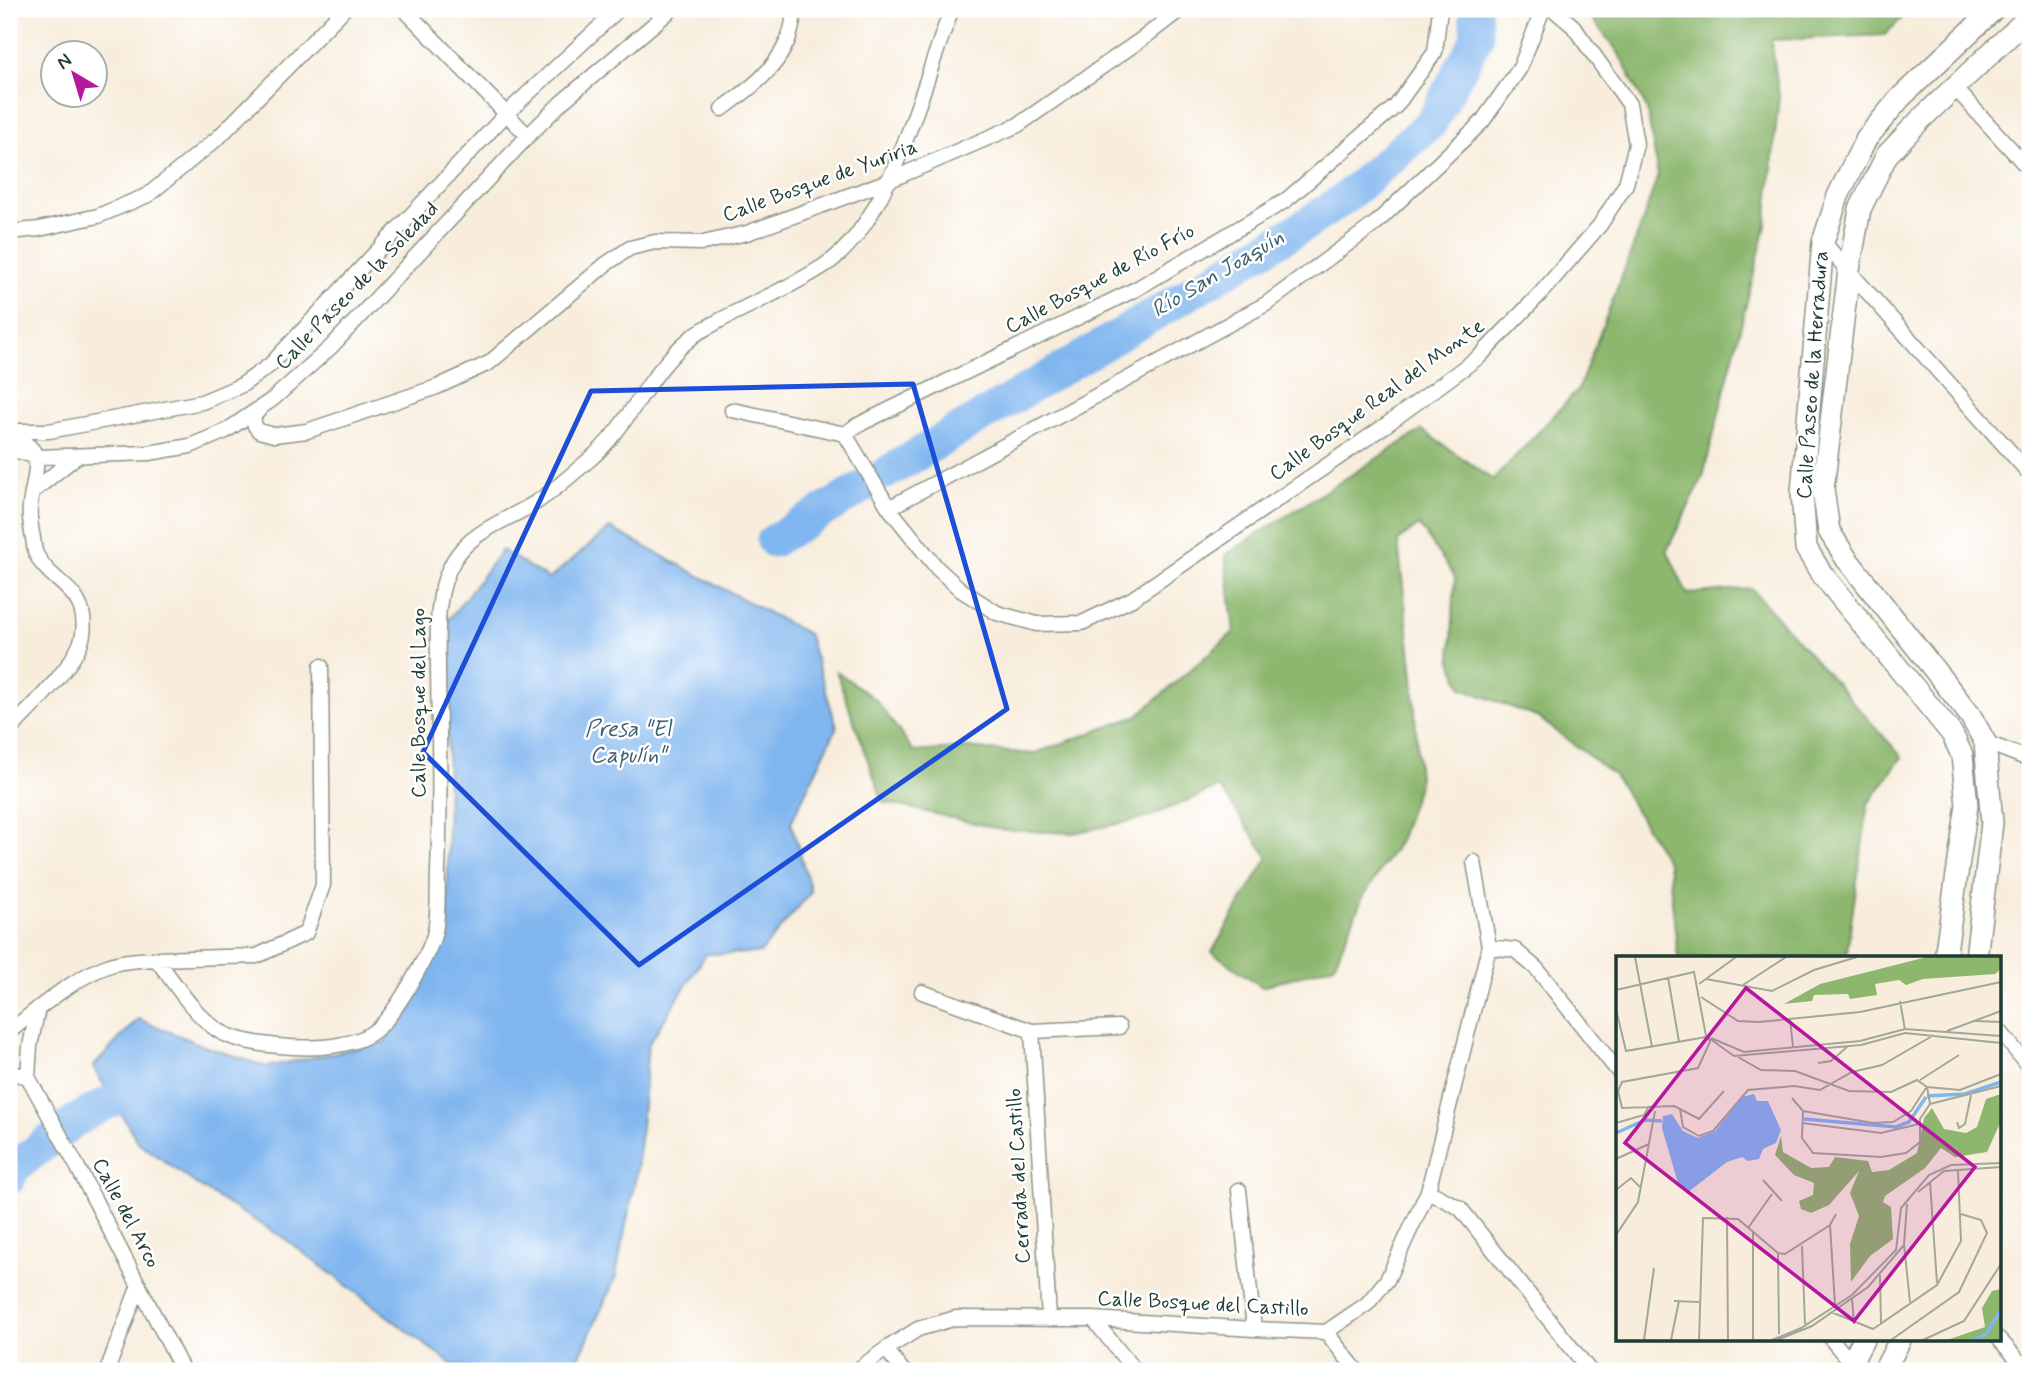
<svg xmlns="http://www.w3.org/2000/svg" width="2039" height="1380" viewBox="0 0 2039 1380" font-family="Mynerve,sans-serif">
<rect width="100%" height="100%" fill="#fff"/>
<filter id="ink" filterUnits="userSpaceOnUse"><feTurbulence type="fractalNoise" baseFrequency=".0143" numOctaves="2"/><feDisplacementMap in="SourceGraphic" scale="14" xChannelSelector="R" yChannelSelector="G"/><feConvolveMatrix kernelMatrix="1 2 1 2 8 2 1 2 1" color-interpolation-filters="sRGB"/></filter>
<filter id="wash" filterUnits="userSpaceOnUse"><feTurbulence type="fractalNoise" baseFrequency=".00686" numOctaves="4" result="noise"/><feDisplacementMap in="SourceGraphic" scale="28" xChannelSelector="R" yChannelSelector="G"/><feGaussianBlur stdDeviation="1.57" result="paint"/><feColorMatrix in="noise" values="0 0 0 0 0 0 0 0 0 0 0 0 0 0 0 0 0 1.4 0 .05"/><feComposite in="paint" operator="in"/></filter>
<g filter="url(#wash)">
<rect width="100%" height="100%" fill="#f8eddc"/>
<path fill="#8db76e" stroke="#567a51" stroke-width="2" d="M1584 9H1911L1885 35 1771 40 1779 96 1766 225 1703 477 1667 550 1687 594 1751 588 1902 757 1868 804 1846 958H1678L1668 863 1614 775 1539 718 1462 688 1451 659 1455 577 1419 525 1398 541 1413 676 1419 783 1399 841 1362 899 1334 965 1262 987 1212 952 1268 857 1219 787 1146 818 1073 833 1004 830 883 802 836 671 876 700 914 752 967 748 1033 754 1137 716 1234 632 1225 555 1422 430 1493 480 1578 390 1641 226 1658 175 1647 109 1618 52Z"/>
<path fill="#80b6ef" stroke="#507a92" stroke-width="2" d="M610 528 808 634 837 727 791 822 811 892 760 953 706 954 648 1045 637 1171 615 1279 573 1371H480L451 1364 284 1238 203 1189 138 1142 93 1067 138 1019 207 1047 267 1067 385 1042 448 929 447 622 502 550 549 579Z"/>
<g fill="none" stroke-linecap="round" stroke-linejoin="round">
<path stroke="#80b6ef" stroke-width="33" d="M886 473 1305 225 1345 198 1431 123 1477 38 1475 9
M773 541 863 487
M9 1179 14 1168 73 1122 113 1100"/>
</g>
</g>
<g filter="url(#ink)">
<g fill="none" stroke-linecap="round" stroke-linejoin="round">
<g stroke="#8c9588" stroke-width="17">
<path id="street" d="M404 9 528 136
M1955 88 2030 170
M722 109C748 90 774 72 787 42 792 32 793 19 795 9
M9 232 39 229 98 216 148 195 219 137 344 9
M1823 242 2030 474
M260 409 253 417 255 426 259 431 274 435 307 431 437 387 489 363 606 264 630 248 655 242 703 243 747 233 888 181 1018 125 1142 39 1181 9
M732 410 845 434 856 426 1136 289 1285 201 1396 106 1435 52 1440 9
M9 431H49L202 402 242 385 270 365 507 113 619 9
M845 434 889 508 937 568 961 590 997 613 1037 624 1082 623 1132 599 1386 425 1480 356 1540 294 1600 225 1626 184 1636 144 1629 104 1573 26 1553 9
M9 435C19 438 34 446 36 458 38 472 31 492 30 506 29 516 31 528 33 538 34 543 34 550 36 554 51 585 89 588 83 634 79 663 29 709 9 731
M9 448 36 457 149 453 190 446 226 431 273 399 331 347 528 136 562 102 672 9
M32 492 77 456
M889 508 1266 304 1375 224 1482 122 1520 68 1543 9
M1985 742 2026 758 2030 762
M1489 947 1515 950 1537 969 1617 1070
M156 959 257 956 306 933 323 885 321 666
M922 992 1032 1031 1119 1027
M38 1008 30 1046 28 1077 77 1166 183 1371
M1999 1030 2030 1068
M1032 1031 1049 1319
M9 1032C39 1008 75 976 113 964 127 960 142 960 156 959 175 983 191 1011 216 1029 241 1047 313 1051 343 1044 354 1042 368 1037 377 1029 394 1016 431 952 435 931 439 912 437 890 438 870 441 804 439 738 438 671 438 634 434 593 454 560 471 531 508 520 535 503 554 491 571 475 589 460 630 426 648 372 691 338 698 331 709 327 717 322 752 303 792 287 825 265 891 224 923 80 952 9
M9 1072 28 1077
M1239 1190 1254 1329
M1428 1191 1460 1208 1590 1371
M1093 1319 1135 1371
M1326 1332 1357 1371
M1999 1339 2028 1371
M1832 1340 1851 1363 1867 1371
M886 1349 903 1371
M107 1371 139 1285
M856 1371 886 1349 918 1329 956 1318 1093 1319 1254 1329 1326 1332 1367 1304 1387 1280 1428 1191 1489 947 1474 862"/>
</g>
<g stroke="#8c9588" stroke-width="24">
<path id="secondary" d="M1945 958 1967 805 1962 755 1952 734 1821 573 1806 548 1802 492 1823 242 1838 196 1866 139 1900 98 1994 9
M1976 958 1992 823 1985 742 1970 715 1846 558 1829 531 1823 489 1849 270 1860 209 1887 155 1921 119 2030 16
M1849 1371 1851 1363 1863 1340
M1884 1371 1900 1340"/>
</g>
<use href="#street" stroke="#fff" stroke-width="14"/>
<use href="#secondary" stroke="#fff" stroke-width="21"/>
</g>
</g>
<path fill="none" stroke="#1d4ed8" stroke-width="5" stroke-linejoin="round" d="M913 384 1007 709 639 965 423 752 591 391Z"/>
<g text-anchor="middle" dominant-baseline="central" stroke-width="5" stroke-linejoin="round" paint-order="stroke">
<g font-size="21" fill="#1f3d34" stroke="#fff">
<text transform="translate(820 181) rotate(-20)">Calle Bosque de Yuriria</text>
<text transform="translate(1100 279) rotate(-28)">Calle Bosque de Río Frío</text>
<text transform="translate(357 286) rotate(-46)">Calle Paseo de la Soledad</text>
<text transform="translate(1813 375) rotate(-86)">Calle Paseo de la Herradura</text>
<text transform="translate(1377 400) rotate(-36)">Calle Bosque Real del Monte</text>
<text transform="translate(419 703) rotate(-90)">Calle Bosque del Lago</text>
<text transform="translate(1019 1176) rotate(-93)">Cerrada del Castillo</text>
<text transform="translate(126 1213) rotate(62)">Calle del Arco</text>
<text transform="translate(1203 1304) rotate(3)">Calle Bosque del Castillo</text>
</g>
<g font-size="23" font-style="italic" fill="#3c616c" stroke="#fff">
<text transform="translate(1218 274) rotate(-31)">Río San Joaquín</text>
<text x="628" y="730">Presa "El<tspan x="628" dy="26">Capulín"</tspan></text>
</g>
</g>
<g transform="translate(1616 956)">
<rect width="385" height="385" fill="#f8eddc"/>
<path d="M311 1H385V13L379 18 307 23 290 29 283 24 259 28 261 39 234 43 232 38 198 39 196 45 168 48 204 28ZM385 138V165L371 196 339 201 325 192 309 212 269 240 267 246 275 251 277 283 254 300 235 326 234 288 243 260 234 237 243 215 213 249 195 257 185 253 183 245 197 239 198 227 178 219 159 199 165 180 167 196 195 212 213 211 219 201 252 205 256 216 273 214 301 197 308 162 316 152 328 173 350 177 361 171 370 143ZM385 333V384H331L369 371 366 352 376 335Z" fill="#8db76e"/>
<path d="M138 138 141 145H152L165 174 160 187 147 193 143 203 132 205 126 201 111 206 71 237 61 224 46 172 47 160 56 158 67 175 82 182 99 175 126 141Z" fill="#80b6ef"/>
<path fill="none" stroke="#80b6ef" stroke-width="3.5" d="M311 140 349 138 385 126M188 163 280 171 293 166 310 141M0 177 29 164 46 165M358 384 370 378 385 354"/>
<path fill="none" stroke="#a1a799" stroke-width="2" d="M19 1 36 91M52 21 63 86M90 23 156 35 198 14 241 1M83 28 120 1M127 29 170 1M0 34 78 16 90 80 118 100 245 89 289 77 385 87M85 41 122 65 143 66 244 56 385 26M284 45 289 74M0 53 10 95 90 81M174 62 177 91M359 65 385 66M331 75 385 55M92 80 94 86 82 112 6 126 2 135 6 152 58 150 64 153 67 171 83 180 97 175 132 134 178 130 204 134 236 116 266 109 318 79M95 82 128 96 244 85 289 73 385 80M122 101 145 114 179 115 233 135 275 136 301 124 311 131M202 107 215 105 231 91M304 124 343 99M311 131 344 134 385 118M176 142 187 155 257 167 277 166 295 155 310 132M314 148 385 130M64 153 83 163 108 135M187 155 186 182 197 197 265 201 290 197 304 186V163L314 148 311 131M341 166 343 172 349 168 355 139M0 167 28 159 33 150M186 167 265 177 303 168M0 203 33 188M147 224 166 245M314 226 321 327M0 234 15 222 25 232M302 236 328 215 385 211M111 261 112 384M214 269 219 349M132 272 156 238M0 279 22 246 39 155M288 289 294 346M186 290 189 368M162 297 163 378M264 319 265 369M0 327V362M236 342 238 368M58 345 83 346M215 356 257 373 321 329 345 285 342 215M28 384 38 312M55 384 63 345M83 384 87 262 122 263 162 297 169 298 214 269 220 258M137 384V276M156 384 185 372 236 339 280 294 285 252 313 219 335 209 385 207M161 384 196 370 252 331 288 289 291 248M275 384 343 336 371 277 365 264 345 258M307 384 348 365 385 308"/>
<path fill="#b5179e" fill-opacity="0.15" stroke="#b5179e" stroke-width="3.5" d="M130 32 359 211 238 365 9 187Z"/>
<rect width="385" height="385" fill="none" stroke="#1f3d34" stroke-width="3.5"/>
</g>
<rect width="2039" height="1380" fill="none" stroke="#fff" stroke-width="35"/>
<g transform="translate(74 74) rotate(322)"><circle r="33" fill="#ffffff" stroke="#a5b1ae" stroke-width="2"/>
<path d="M0-5L12 26L0 18L-12 26Z" fill="#b5179e"/>
<text y="-10" font-size="19" font-weight="bold" text-anchor="middle" fill="#1f3d34">N</text>
</g>
</svg>
